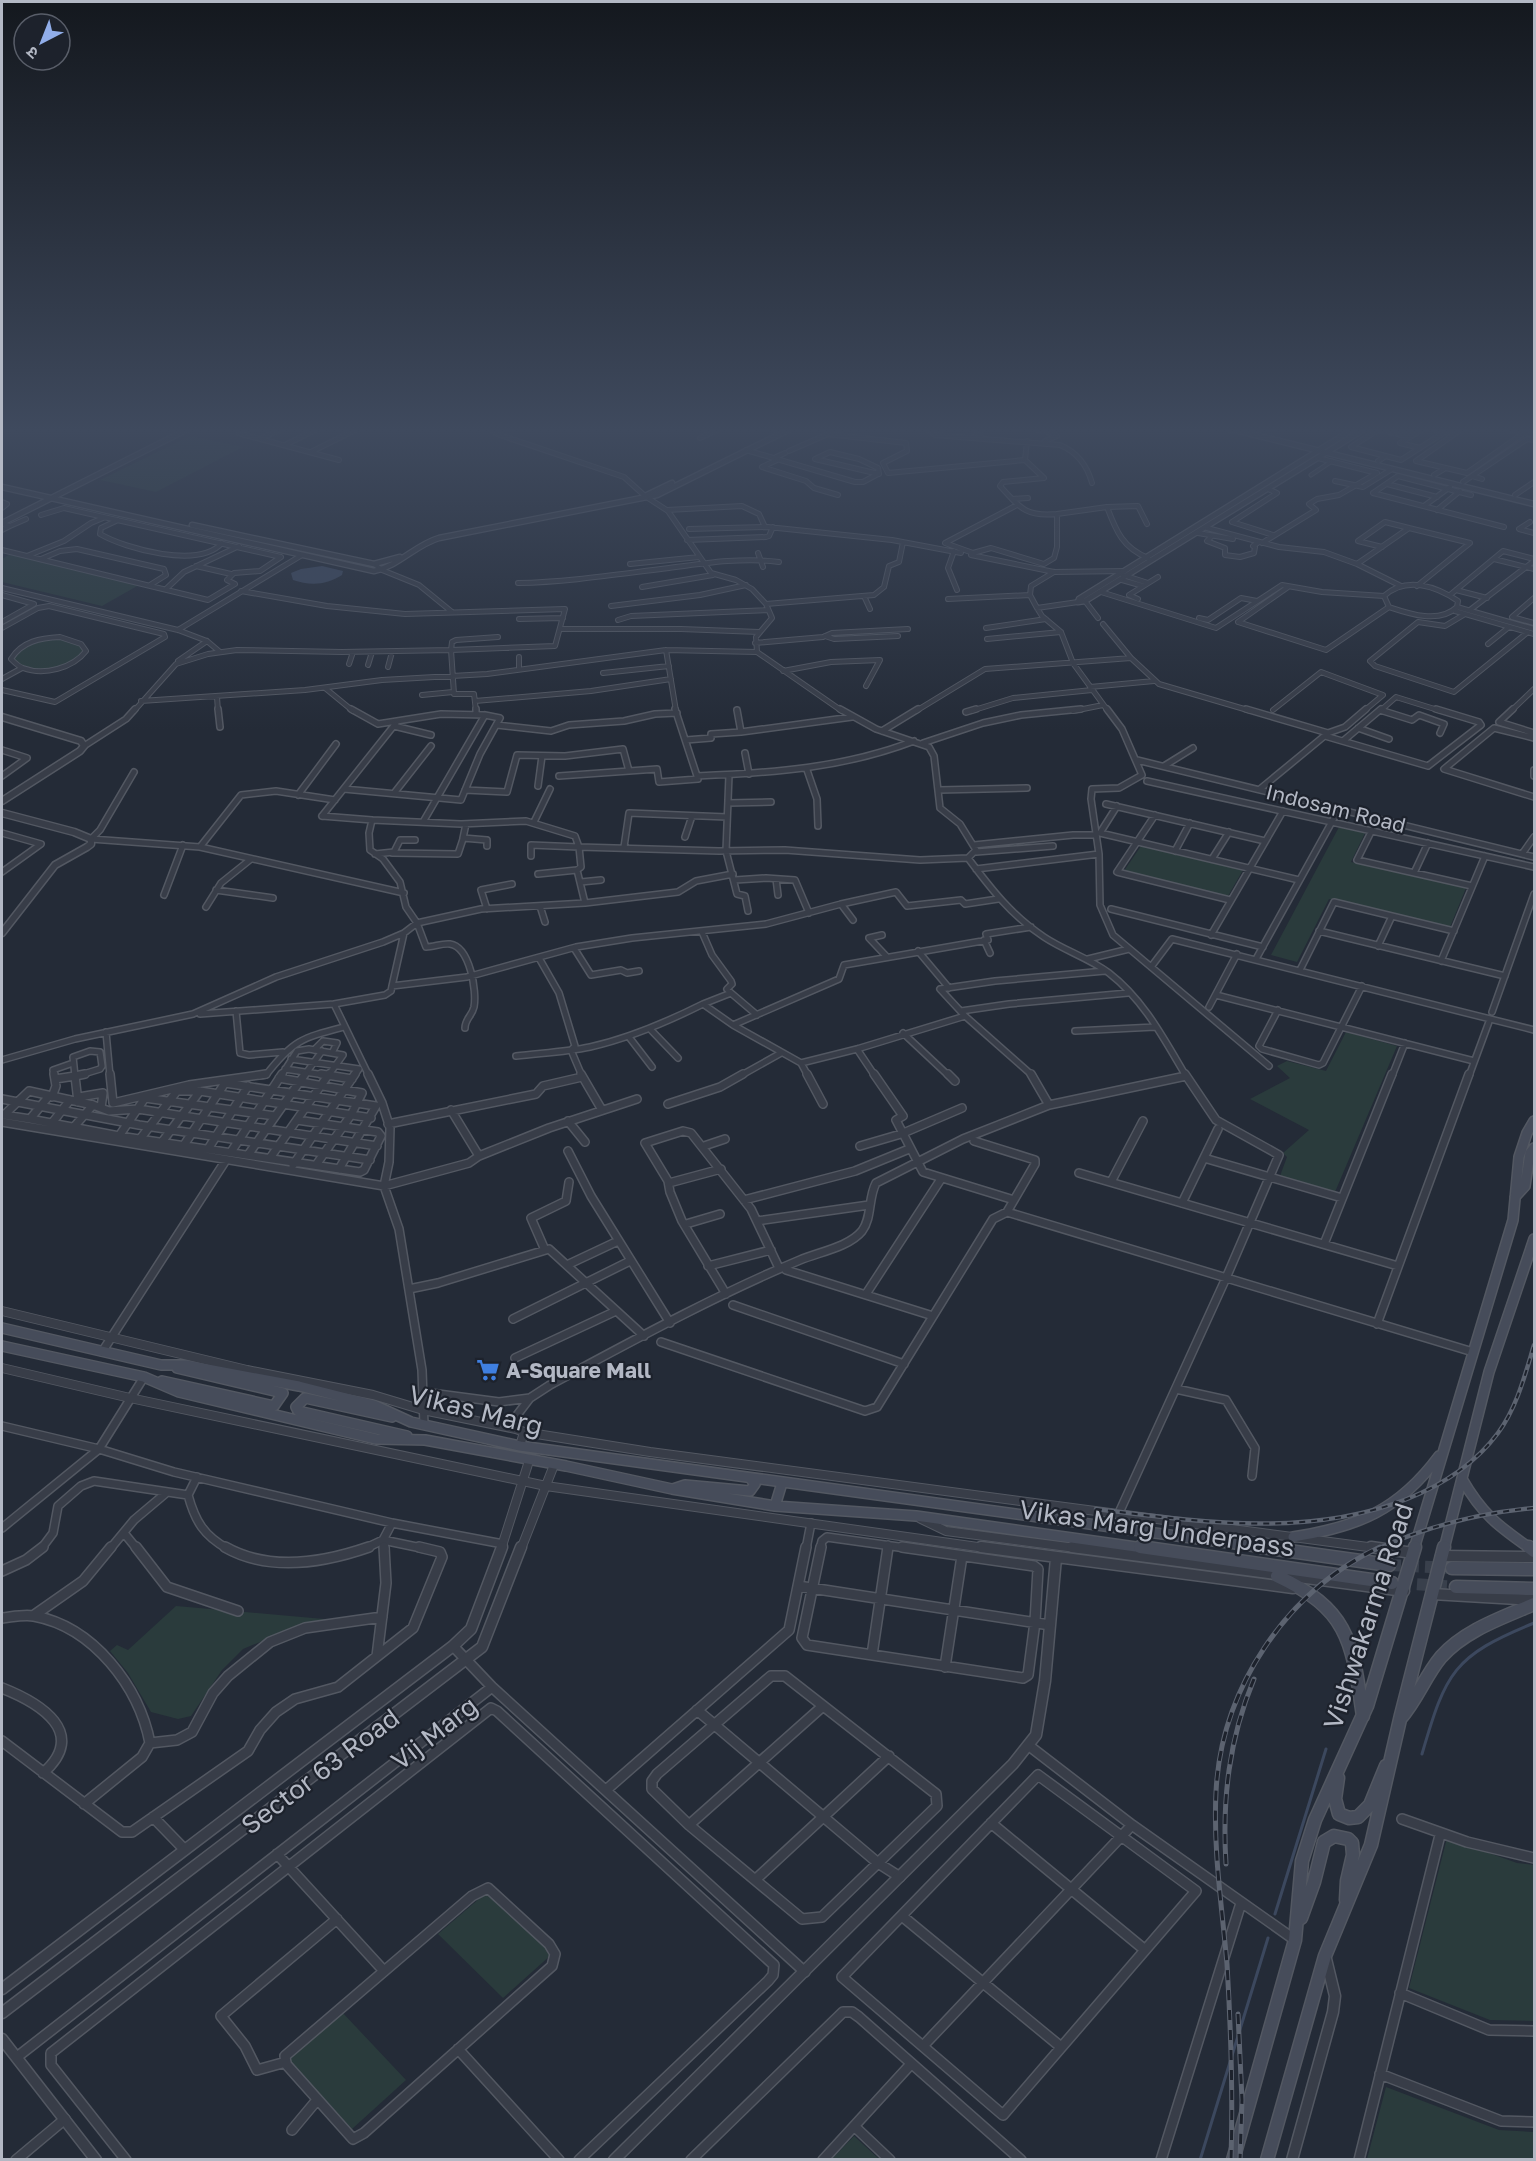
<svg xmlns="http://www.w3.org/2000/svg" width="1536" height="2161" viewBox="0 0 1536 2161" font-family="'Golos Text','Noto Sans Devanagari',sans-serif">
<rect width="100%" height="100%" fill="#242b37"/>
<path fill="#2a3b3c" d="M190 436 243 447 156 492 100 480Z
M10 554 139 585 102 606 2 582V559Z
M66 638 83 647V651C70 669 27 677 12 659L13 654C26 638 47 640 66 638Z
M1339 827 1365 833 1351 862 1466 888 1450 927 1329 899 1297 962 1271 955Z
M1141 846 1243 870 1228 896 1124 871Z
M1346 1032 1397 1046 1335 1192 1280 1176 1287 1157 1283 1153 1309 1130 1250 1099 1290 1078 1277 1066 1287 1061 1326 1071Z
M176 1606 335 1620 296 1627 243 1649 222 1670 191 1716 178 1719 151 1712 128 1673 110 1651 117 1645 128 1650Z
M1447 1838 1517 1863 1534 1865V2021L1490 2020 1409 1988Z
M487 1892 552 1954 503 1998 438 1934Z
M341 2011 406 2080 352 2129 287 2058Z
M1386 2087 1499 2130 1533 2132 1534 2159H1367Z
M854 2136 879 2159H832Z"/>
<path fill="#3c485e" d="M322 566 343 571 342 575C327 585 310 586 293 580L291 573 301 569Z"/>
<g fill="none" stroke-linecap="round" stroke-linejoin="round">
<path stroke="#3c485e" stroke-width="3" d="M1422 1754C1446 1672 1453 1656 1534 1623
M1275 1914 1326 1749
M1200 2160 1268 1938"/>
<path stroke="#39404c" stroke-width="12" stroke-dasharray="12 6" stroke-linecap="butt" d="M1389 1565 1452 1568
M1399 1583 1456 1587"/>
<g stroke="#535862" stroke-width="5">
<path id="pedestrian" d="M1311 475 1332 461"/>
</g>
<g stroke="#535862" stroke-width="6">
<path id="minor-far3" d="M245 428 238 433 339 460
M490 428 497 434 624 477 645 496 668 511 711 573 736 580 752 589 766 604 772 618 756 637 757 652
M839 428 828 434 906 443 907 451 883 463 888 473 1025 460 1044 478 1003 482 1000 486C1020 508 1026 517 1057 514V547L1054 558 1044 564 991 548 973 553 945 543 1017 505
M926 428 935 435 1060 445C1077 452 1087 465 1092 483
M1030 428 1052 433
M1373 428 1410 437
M1381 428 1351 447 1401 460 1451 428
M1390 428 1415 434
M1430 428 1445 432
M1463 428 1416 461 1467 473 1524 433
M1504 428 1534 435
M981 436 974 432 986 428
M700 438 721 428
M260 439 283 428
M1045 441 1057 436 1049 428
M285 445 319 428
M1420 448 1400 443 1425 428
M746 450 855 482H863L878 474
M789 451 828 434
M311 452 359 428
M830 452 859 459 878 468 879 474 815 459Z
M776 457 785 453
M1318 458 1377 473
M777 460 762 467 806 481 814 488 838 495
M1025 460 1027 441
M1378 461 1386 456
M1434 475 1444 469
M1472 476 1482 479
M1335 481 1363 487 1392 469
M1463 482 1527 439 1534 440
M1387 484 1437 497
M1268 489 1277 493 1232 522 1273 535
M1373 493 1504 527
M1373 493 1398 476 1471 495
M1515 495 1534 482
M1012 499 1028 498
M2 502 7 504 2 508
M1424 506 1450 487
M1107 507 1138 506 1147 524
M667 510 742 506 759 514 765 527
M1437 510 1460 491
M1057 514 1107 507C1116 531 1123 548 1148 558
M118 520 101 528 100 534C126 549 199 569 222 543
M1530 522 1519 529 1534 533
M2 524 10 526 2 530
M10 526 26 519
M1207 528 1279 547 1324 552 1357 564 1401 586
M689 529 768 527 892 540 961 553
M1198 533 1233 539
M1212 536 1207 541 1225 548V555L1240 557 1254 553 1255 547 1253 546 1259 542
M687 540 766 537 769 536 773 527
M1262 543 1316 510 1309 504 1317 499 1339 495 1377 473
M1382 547 1358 541 1385 522 1409 528
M2 550 208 600 235 584 227 580 234 573 260 571 281 557 64 508 41 515
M954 551 948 568 957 590
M758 553 763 567
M971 555 1054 572 1125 571
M27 556 64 541 91 523 103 518
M41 559 60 551 77 549 164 569 166 575 150 585
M1494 559 1534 569
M374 564 382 570 419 585 452 612
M630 564 699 557
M1357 564 1409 528 1470 543 1417 586
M196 566 231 574
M1054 572 1031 586 1030 595 1037 608 1042 616 1061 632 1073 663 1108 711
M1123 575 1148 583
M1122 580 1143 586
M518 583C569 582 619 574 669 568 705 563 743 557 779 562
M642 587 713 575
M1288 587 1238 622 1326 650 1389 607
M2 588 178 630 207 641 220 652
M166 589 184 572 239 546
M1456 590 1487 598
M241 591 327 606 405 614 565 609 555 646 451 650 452 642 456 640 498 637
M1101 592 1216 628 1282 585 1322 592 1384 596
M2 595 34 604 2 622
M1450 595 1503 551 1534 559
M864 596 870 609
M1384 596C1406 576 1436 586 1458 601L1457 607
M1384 596 1389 607C1410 614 1439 624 1457 607
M1534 598 1512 617 1534 623
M948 599 1030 595
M1080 599 1085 601 1098 618
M1138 599 1129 595 1158 577
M766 604 874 595 884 587 889 566 899 562 903 542
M611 606 700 595 746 585
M1457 607 1534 629
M1037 608 1078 602
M1470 610 1534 561
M1455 611 1534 634
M1465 614 1445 626 1418 622 1370 661 1375 666 1454 692 1528 632
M1199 618 1208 620 1241 598 1257 601
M519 619 563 618
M618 620 631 616 768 610
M1103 624 1131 658 1159 684 1251 711
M2 628 38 608 49 606 164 634 165 637 55 702 2 690
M986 628 1046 619
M561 629H681L759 632
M178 630 302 555
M825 636 834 639 898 636
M60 637 81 644 86 651C73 668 44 676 23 668 19 667 14 662 11 659 22 641 41 638 60 637Z
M987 639 1061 632
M755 643 823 637 832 633 908 629
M1488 644 1509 627
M666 650 676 711
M519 657V669
M178 661 207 641
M349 664 353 652
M368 665 372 652
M388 667 392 652
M783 671 831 662 880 660 866 686
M603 673 669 666
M2 679 22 668
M1090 687 1154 681
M325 688 353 711
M422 695 453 692
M217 697 218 711
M141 701 305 690 382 680 487 674 666 650 757 652 842 711
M475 701 591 691 671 679
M1273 710 1321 672 1383 695 1364 711
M134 711 176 664 208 654 237 650 342 652 451 650 454 694H474L476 711
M916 711 985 669 1131 658
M971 711 1013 698 1092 690
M1073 711 1103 705
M1380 711 1396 697 1441 711
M1511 711 1534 689"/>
</g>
<g stroke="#535862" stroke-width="8">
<path id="minor-far2" d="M218 709 220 727
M476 709V714
M1107 709 1122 729 1142 775 1119 788 1092 789 1091 799 1099 854 1100 905 1113 935 1269 1066
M1246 709 1328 733
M1513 709 1499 722 1534 733
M1380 710 1412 720 1419 715 1444 724 1440 733
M966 712 976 709
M497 725 551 731 569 725 624 721 655 714 677 713
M394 726 431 735
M1358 728 1389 739
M882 731 918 709
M741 732 852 717
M1325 736 1428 766 1481 725 1479 722 1436 709
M1534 738 1494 728 1444 769 1534 797
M686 740 711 738V734L741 732 737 710
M1343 741 1381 709
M923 743 983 723 1021 715 1081 709
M84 746 126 719 135 709
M2 750 27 758 2 776
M745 753 749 774
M1137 760 1534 857
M1164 766 1193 748
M807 770 817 799 818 826
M1534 770V776
M729 775 726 851 737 894 745 896 748 911
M559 776 629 771
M697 776C772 773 844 768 914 741
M1147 781 1534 867
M538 786 542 756
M344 789 461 800 480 754 500 718 485 715 441 714 378 724 351 709
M1260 789 1328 733 1345 727 1366 709
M465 790 507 792 517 755 565 756 623 749 629 771 657 769 659 782 698 779 675 709
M939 790 1027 788
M395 792 431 746
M298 795 336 744
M728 803 771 802
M1106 804 1265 841
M1117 806 1100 833 1299 880
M1155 815 1117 872 1230 900
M322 816 372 820 369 833 370 850 383 859 400 882 406 907 417 923 426 947C434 947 442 943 450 944 470 947 477 991 474 1007 472 1016 465 1019 465 1028
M322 816 396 723
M372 820 461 824 526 821 575 836 579 847 719 851 785 850 920 860 968 858 976 850 960 824 940 808 934 756 929 747 876 729 840 709
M423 822 485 715
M534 822 550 789
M466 824 463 838 487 840V846
M1372 830 1357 860 1472 886
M2 833 41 844 2 872
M685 837 692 816
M91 839 200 847 404 893
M91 839 100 830 134 772
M974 845 1073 835H1096
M200 847 241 795 276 791 335 800
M624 847 629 813 727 817
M1175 851 1190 823
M976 852 1053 846
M392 853 458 854 463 839
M375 854 394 852 400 840H415
M1522 854 1534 837
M531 856V845L579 847 581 867 577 870 585 903
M968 858C991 889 1012 916 1044 937 1065 951 1089 958 1109 973 1144 1000 1164 1039 1186 1076
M1212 859 1229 832
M976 869 1099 854
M1414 873 1428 843
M538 874 577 870
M776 879 778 895
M735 880 766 878 795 880 809 913
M581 882 601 880
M216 890 273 898
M164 895 183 845
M540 906 545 922
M206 907 221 883 251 859
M487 909 481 890 512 884
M1111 909 1263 947
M853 920 841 904 896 892 907 906 961 900 965 904 998 899
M1319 931 1505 976
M702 932 712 955 731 981 732 984 727 989 731 993
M882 935 869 938 886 956
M1211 935 1283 811
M984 940 990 953
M1378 946 1392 916
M574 948 591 975 621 970 627 973 639 971
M918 951 949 988
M539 958 559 993 575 1046 571 1050 582 1076
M1088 959 1129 949
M1256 959 1339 809
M1441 961 1485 856
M1151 967 1172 939 1534 1030
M1300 970 1334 902 1454 931
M392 986 404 933
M1216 995 1474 1061
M334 1004 385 995 391 991 392 986 467 977 576 947 632 938 766 924 841 904
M703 1004 731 993 757 1015
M1209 1007 1237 954
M1278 1010 1259 1046 1262 1049 1319 1065 1323 1063 1362 986
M236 1011 240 1053 249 1055 283 1052
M961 1011 1009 1004 1128 993
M1492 1012 1534 894
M200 1014 334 1004 369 1076
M965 1016 857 1049 801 1063 733 1025 839 979 844 965 988 940 986 934 1031 927
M651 1030 678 1058
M1075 1031 1155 1027
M106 1032 110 1076
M903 1033 949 1076
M629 1037 652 1067
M857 1049 875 1076
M314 1050 323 1041 337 1043 332 1053
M516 1056C541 1053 566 1052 590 1047 630 1038 667 1022 703 1004L733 1025
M291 1059 359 1069 354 1076
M2 1060 75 1039 193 1014 276 977 383 942 404 933 417 923 481 909 585 903 678 892 696 881 733 874
M801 1063 808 1076
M285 1069 331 1076
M54 1076 53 1070 73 1063
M75 1076 73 1057 90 1051 100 1052 102 1066 100 1069 77 1076
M259 1076 266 1075C293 1040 302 1038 344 1027
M281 1076 297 1051 309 1049 343 1055 328 1076
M304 1076 322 1051
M740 1076 781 1053
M1033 1076 965 1016 940 989 995 981 1105 971
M1392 1076 1405 1043
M1469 1076 1490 1019"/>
</g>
<g stroke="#535862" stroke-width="10">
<path id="minor-far1" d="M110 1074 113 1103 189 1085 266 1074
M321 1074 352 1079
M368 1074 382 1103 390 1128 389 1162 384 1186 399 1229 422 1370 424 1425
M581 1074 602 1110
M807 1074 823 1104
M874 1074 903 1116 896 1120 923 1172 1014 1200
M948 1074 955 1081
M1031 1074 1049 1105
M75 1076 78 1102
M75 1076 85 1074
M279 1078 362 1093 351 1115 316 1165
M55 1079 75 1076
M49 1096 30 1119 119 1136 360 1172 364 1170 381 1136 378 1132 297 1120
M52 1097 56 1086 54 1074
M79 1097 103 1093 101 1108
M2 1099 139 1125 370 1160
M668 1104 720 1087 743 1074
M451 1110 479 1156
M2 1114 4 1115 29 1091 93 1105 109 1111 138 1109 377 1146
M4 1115 30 1119
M568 1121 585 1142
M2 1122 384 1186 469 1163 479 1156 549 1128 637 1099
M52 1123 70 1100
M388 1124 536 1094 543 1086 582 1077
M73 1128 93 1105
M119 1136 145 1098 275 1116
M140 1139 177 1091H200L371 1118
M974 1141 1035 1160V1164L1007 1212
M162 1142 200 1091
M184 1145 225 1083 376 1106 339 1169
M704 1146 725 1139
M860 1146 901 1134 962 1108
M208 1149 248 1086
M568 1151 591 1196 670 1323
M231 1152 282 1074
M248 1155 305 1074
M270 1158 329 1074
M1204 1158 1342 1198
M293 1165 355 1074
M1079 1173 1398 1266
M1111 1182 1143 1121
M669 1183 721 1169
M744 1200 855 1171 909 1149
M1182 1203 1218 1129
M757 1221 869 1205
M686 1224 720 1214
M1324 1244 1392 1074
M545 1250 531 1218 566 1201 569 1182
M567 1265 618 1241
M708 1266 771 1250
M786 1270 933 1316
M409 1289 438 1283 549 1249 644 1336
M726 1294 682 1221 670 1192 668 1181 645 1143 683 1131 691 1133 751 1209 779 1268
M866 1294 941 1179
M733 1305 904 1364
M513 1319 630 1261
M1377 1324 1469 1074
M661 1342 865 1411 877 1407 993 1219 1007 1212 1473 1352
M102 1352 226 1160
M515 1358 616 1311
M1176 1389 1226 1400 1255 1448 1252 1476
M423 1392 499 1402 530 1398 550 1385C632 1341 714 1296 800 1260 819 1252 849 1247 862 1231 872 1218 868 1198 876 1183L963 1139 1049 1105 1186 1076
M2 1426 99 1449 174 1472 392 1523 503 1544
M508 1427 530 1398
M197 1477 188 1495C195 1521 204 1536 228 1549
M1118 1515 1226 1278 1279 1155 1216 1120 1185 1074
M2 1528 99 1449 144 1377
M124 1533 137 1549
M383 1540 385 1549
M383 1540 426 1549
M41 1549 53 1533 58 1506 81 1486 94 1481 188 1495
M110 1549 134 1520 166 1493
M364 1549 383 1540 392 1523
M806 1549 811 1523
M820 1549 822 1541 827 1537 913 1549
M887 1549 888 1545"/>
</g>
<g stroke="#535862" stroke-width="12">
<path id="minor" d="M136 1547 167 1587 238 1611
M225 1547C269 1572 323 1563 369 1547
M821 1547 802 1638 807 1645 1023 1678 1028 1675 1035 1622 1038 1569 1034 1566 902 1547
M2 1571 26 1560 43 1547
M798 1586 1050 1625
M33 1616 83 1581 111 1547
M2 1618C12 1617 24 1614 34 1616 94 1627 139 1687 150 1743L142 1757 84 1804
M453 1646 492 1687 805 1972
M872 1655 888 1547
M377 1656 386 1583 384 1547
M945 1667 962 1556
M771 1676H785L936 1794 937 1806 822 1917 802 1919 689 1825 652 1789V1781L657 1774Z
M2 1688C40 1703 89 1733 43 1773
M697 1710 878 1863 900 1877
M2 1741 122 1832H132L248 1751 260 1730 276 1712 295 1699 338 1687 413 1628 442 1557 440 1552 419 1547
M150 1743 177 1740 192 1732 213 1693 228 1676 270 1642 305 1628 382 1617
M1028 1745 1132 1825 1295 1940
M1038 1775 1196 1891 1003 2115 842 1977Z
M606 1790 789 1630 806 1547
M153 1817 185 1850
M1402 1819 1467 1842 1534 1858
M991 1823 1145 1950
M689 1825 823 1706
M277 1854 384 1971
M755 1880 889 1756
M488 1888 549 1944 555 1954 552 1966 364 2133 353 2139 286 2064 285 2056 472 1896Z
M902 1916 1061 2047
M1400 1993 1489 2030 1534 2031
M923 2046 1132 1825
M458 2049 559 2160
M17 2057 492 1687
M286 2062 257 2070 245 2046 221 2016 337 1919
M1380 2074 1501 2121 1534 2122
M854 2126 890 2160
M292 2130 317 2100
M16 2160 65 2119
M126 2160 51 2065V2053L491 1708 497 1711 774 1965 773 1975 768 1981 579 2160
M691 2160 843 2012H852L859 2017 1021 2160
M823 2160 911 2064
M1161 2160 1241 1903
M1359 2160 1440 1835"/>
</g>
<g stroke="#535862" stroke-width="7">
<path id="tertiary-far3" d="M1227 428 1534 504
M2 487 374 571C399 566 415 545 439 538L657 495 792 428
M647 495 672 483
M2 523 190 428
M192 525 374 564 400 557
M1078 602 1085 601 1366 428
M1078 602 1079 599 1355 428"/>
</g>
<g stroke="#535862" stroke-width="9">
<path id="tertiary-far2" d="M2 717 81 741 84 746 80 751 2 801
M2 813 74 832 91 839V844L87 847 55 865 2 933"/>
</g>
<g stroke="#535862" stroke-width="10">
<path id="tertiary-far1" d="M2 1311 247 1370 373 1395 423 1410 516 1429 524 1432 520 1446
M2 1368 130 1398 546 1486 992 1549
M524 1432 650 1452 1383 1549
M921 1519 946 1531 1083 1549
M501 1549 529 1461
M521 1549 554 1465"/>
</g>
<g stroke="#535862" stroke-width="13">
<path id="tertiary" d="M981 1547 1293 1588
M1072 1547 1404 1591
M1371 1547 1413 1553
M1441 1556 1534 1557
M1432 1594 1534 1600
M2 1989 453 1646 471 1629 502 1547
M2 2013 482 1647 521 1547
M2 2039 96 2160
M614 2160 1013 1764 1036 1735 1045 1681 1056 1558
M1292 2160 1333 2012 1335 1996 1326 1959"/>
</g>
<g stroke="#535862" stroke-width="12">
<path id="secondary-far1" d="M1515 1197 1525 1186 1530 1153 1534 1148
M2 1328 161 1365H186L299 1386 374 1405 411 1422 520 1446 1272 1549
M2 1346 144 1377 179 1392 376 1439 425 1440 566 1466 672 1489 775 1506 916 1516 1150 1549
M162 1381 274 1406 283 1393 177 1368
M392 1417 305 1398 296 1407 298 1411 407 1436
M1462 1479C1482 1514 1498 1526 1531 1549
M673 1489 685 1485 750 1491 755 1484 750 1478
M775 1506 782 1483
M1293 1537C1358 1527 1399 1510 1439 1456
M1414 1549 1513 1220 1519 1157 1527 1133 1534 1121
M1444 1549 1489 1372 1534 1239"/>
</g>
<g stroke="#535862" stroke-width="15">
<path id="secondary" d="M1140 1547 1392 1583
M1261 1547 1389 1565
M1529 1547 1534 1551
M1452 1568 1534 1569
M1277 1576C1350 1610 1352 1642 1363 1716
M1456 1587 1534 1589
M1400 1719C1417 1700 1425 1676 1441 1657 1465 1630 1502 1618 1534 1604
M1338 1778 1335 1799 1339 1814 1349 1818 1358 1817 1370 1805 1386 1766
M1301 1918 1314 1882 1324 1842 1334 1836 1348 1839 1352 1843 1353 1855 1347 1881 1346 1900
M1233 2160 1295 1940 1302 1861 1315 1820 1367 1706 1415 1547
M1267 2160 1325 1956 1371 1845 1401 1715 1444 1547"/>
</g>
<use href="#pedestrian" stroke="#383d48" stroke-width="3"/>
<use href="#minor-far3" stroke="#383d48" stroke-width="4"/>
<use href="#minor-far2" stroke="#383d48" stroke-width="5"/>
<use href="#minor-far1" stroke="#383d48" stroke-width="7"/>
<use href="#minor" stroke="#383d48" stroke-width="9"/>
<use href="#tertiary-far3" stroke="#383d48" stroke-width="4.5"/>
<use href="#tertiary-far2" stroke="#383d48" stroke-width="6"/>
<use href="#tertiary-far1" stroke="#383d48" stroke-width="8"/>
<use href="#tertiary" stroke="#383d48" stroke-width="10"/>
<use href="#secondary-far1" stroke="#464c5a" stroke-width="9"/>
<use href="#secondary" stroke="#464c5a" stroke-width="12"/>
<g stroke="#5c6370" stroke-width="4.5">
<path id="rail-far1" d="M1096 1509C1200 1522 1307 1538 1407 1499 1442 1485 1475 1464 1498 1433 1517 1407 1525 1375 1534 1345
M1377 1549C1428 1526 1479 1513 1534 1508"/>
</g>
<g stroke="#5c6370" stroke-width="5">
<path id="rail" d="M1226 1864C1222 1799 1229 1739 1254 1679
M1238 2014 1242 2100 1240 2160
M1231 2160C1233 2095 1231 2030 1227 1964 1222 1907 1213 1850 1216 1792 1221 1689 1286 1591 1380 1547"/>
</g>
<use href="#rail-far1" stroke="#1d222c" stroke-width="2" stroke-dasharray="6" stroke-linecap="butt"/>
<use href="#rail" stroke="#1d222c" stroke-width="3" stroke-dasharray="10" stroke-linecap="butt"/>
</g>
<linearGradient id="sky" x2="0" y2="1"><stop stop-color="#14181e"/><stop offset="0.59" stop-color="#3f4a5e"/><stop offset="1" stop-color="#3f4a5e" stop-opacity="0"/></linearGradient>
<rect width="1536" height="730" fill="url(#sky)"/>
<defs>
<g id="supermarket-bare" transform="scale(1.8)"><path d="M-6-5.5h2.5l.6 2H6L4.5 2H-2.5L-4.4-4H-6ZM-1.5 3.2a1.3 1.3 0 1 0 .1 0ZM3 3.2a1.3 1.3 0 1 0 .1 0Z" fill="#3f7fe0" stroke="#1d222c" stroke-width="2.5" paint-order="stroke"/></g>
</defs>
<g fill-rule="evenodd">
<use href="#supermarket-bare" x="488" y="1370"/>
</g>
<g text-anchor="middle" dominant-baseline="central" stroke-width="4.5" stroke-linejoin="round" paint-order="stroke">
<g font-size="21" fill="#b3b8c4" stroke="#1d222c">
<text transform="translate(1336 808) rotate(14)">Indosam Road</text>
</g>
<g font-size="21" font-weight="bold" fill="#b3b8c4" stroke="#1d222c" text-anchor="start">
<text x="506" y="1370">A-Square Mall</text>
</g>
<g font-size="26" fill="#b3b8c4" stroke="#1d222c">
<text transform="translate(476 1410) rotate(14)">Vikas Marg</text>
<text transform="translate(1157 1528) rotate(8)">Vikas Marg Underpass</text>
<text transform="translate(1368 1616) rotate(-72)">Vishwakarma Road</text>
<text transform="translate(434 1733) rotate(-38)">Vij Marg</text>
<text transform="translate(320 1771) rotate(-37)">Sector 63 Road</text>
</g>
</g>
<rect width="1536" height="2161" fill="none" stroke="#b3b8c4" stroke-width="6"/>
<g transform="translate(42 42) rotate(222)"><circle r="28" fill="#1d222c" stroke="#595e69" stroke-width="1.5"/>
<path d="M0-4.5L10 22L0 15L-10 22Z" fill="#91aeea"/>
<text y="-9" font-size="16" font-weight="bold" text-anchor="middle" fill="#b3b8c4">उ</text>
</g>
</svg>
